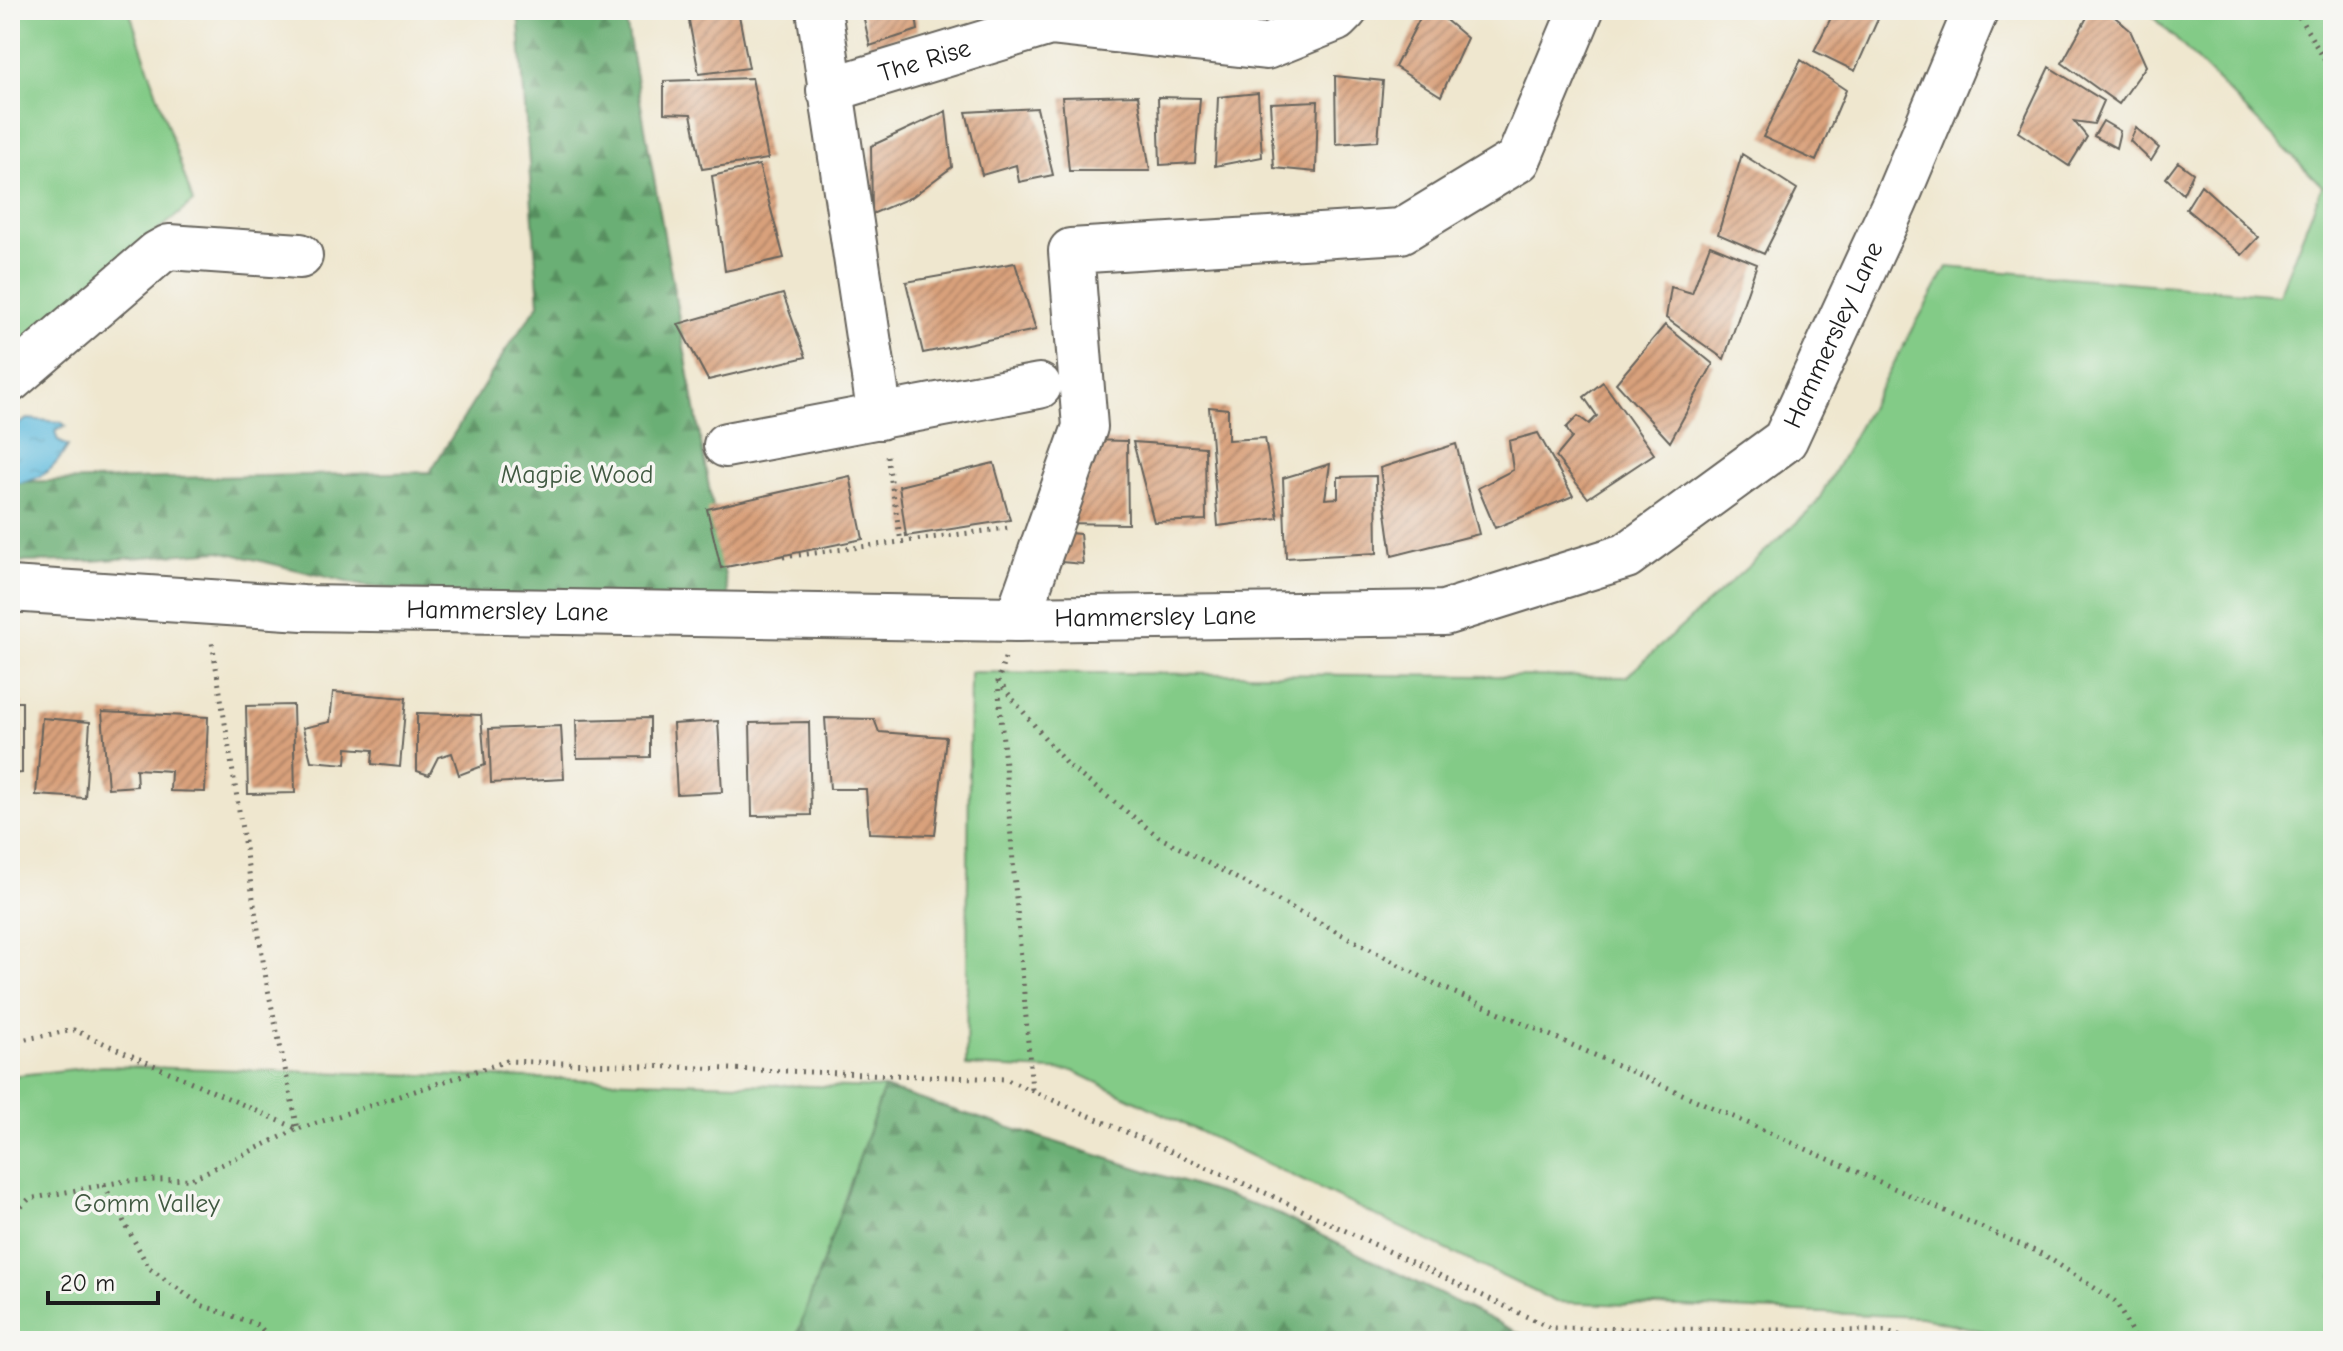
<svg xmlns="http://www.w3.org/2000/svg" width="2343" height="1351" viewBox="0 0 2343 1351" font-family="'Comic Neue',sans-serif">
<defs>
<pattern id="forest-firs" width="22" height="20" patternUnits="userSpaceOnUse" patternTransform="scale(2)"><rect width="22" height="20" fill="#6aaf74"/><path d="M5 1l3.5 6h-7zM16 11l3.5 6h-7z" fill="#568e5e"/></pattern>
<pattern id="water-ripples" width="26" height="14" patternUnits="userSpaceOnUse" patternTransform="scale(2)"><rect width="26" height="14" fill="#60bcde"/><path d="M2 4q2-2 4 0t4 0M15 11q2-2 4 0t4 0" fill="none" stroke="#53a1be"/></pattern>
<pattern id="building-hatch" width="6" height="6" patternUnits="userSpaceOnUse" patternTransform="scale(2)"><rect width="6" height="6" fill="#d9a17c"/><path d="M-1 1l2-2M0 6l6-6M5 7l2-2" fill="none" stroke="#af8265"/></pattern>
</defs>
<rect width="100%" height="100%" fill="#f6f6f2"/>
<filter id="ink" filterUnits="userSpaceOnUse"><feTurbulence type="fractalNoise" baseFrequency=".0125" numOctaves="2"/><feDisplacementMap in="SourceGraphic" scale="16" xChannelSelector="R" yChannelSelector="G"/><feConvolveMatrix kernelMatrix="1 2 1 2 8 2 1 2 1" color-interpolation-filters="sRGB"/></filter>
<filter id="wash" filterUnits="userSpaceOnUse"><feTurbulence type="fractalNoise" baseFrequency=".006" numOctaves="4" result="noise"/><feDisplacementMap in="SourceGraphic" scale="32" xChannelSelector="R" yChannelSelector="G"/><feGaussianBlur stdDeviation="1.8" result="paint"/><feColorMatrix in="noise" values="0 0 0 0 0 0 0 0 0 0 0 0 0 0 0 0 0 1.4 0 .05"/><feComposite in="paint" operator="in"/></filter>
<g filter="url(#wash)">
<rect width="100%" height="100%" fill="#efe7cf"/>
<path fill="#83cb87" stroke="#507452" stroke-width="2" d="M10 10H129L193 202 10 353Z
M2147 10H2333V1341H2027L1921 1317 1556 1302 1073 1071 966 1066 970 672 1626 677 1815 506 1947 267 2279 295 2322 186Z
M103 1066 884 1088 795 1341H10V1076Z"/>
<path fill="url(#forest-firs)" stroke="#436648" stroke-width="2" d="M518 10H624L730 605 516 599 363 586 220 551 92 561 10 562V482L430 472 506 350 539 304Z
M884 1088 1268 1209 1535 1341H795Z"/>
<path fill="url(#water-ripples)" stroke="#3e6c7d" stroke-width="2" d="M27 419 61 422 66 426 55 431 58 441 68 446C54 470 40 482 12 484L10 430Z"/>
<g id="blocks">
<path fill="url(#building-hatch)" d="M687 10H738L749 68 699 74Z
M862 10H915L918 30 870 46Z
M949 10H980L982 14H950Z
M1424 10H1434L1467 38 1441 96 1395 67Z
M1835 10H1882L1855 71 1814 51Z
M2091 10H2107L2130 30 2146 66 2119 104 2062 63Z
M1801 60 1846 90 1816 161 1763 137Z
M2049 67 2104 101 2094 124 2074 121 2087 137 2069 166 2018 132Z
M1335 76 1383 81 1378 141 1336 144Z
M752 78 768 159 702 169 691 114 664 113V81Z
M1258 93 1262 157 1215 166 1218 97Z
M1138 95 1150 171H1069L1062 97Z
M1158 97 1200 98 1195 163 1160 165Z
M1318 101 1316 172 1274 168 1270 103Z
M1037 108 1053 175 1019 182 1016 165 982 175 966 112Z
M946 111 952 167 912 197 872 214 871 146Z
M2103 121 2120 131 2116 148 2094 136Z
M2136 128 2159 148 2151 161 2130 141Z
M1742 154 1797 189 1764 254 1718 234Z
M2178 162 2193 173 2183 194 2166 178Z
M759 165 784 258 725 271 712 176Z
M2201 185 2259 237 2242 255 2186 209Z
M1710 245 1757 264 1724 359 1666 318 1671 287 1692 293Z
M1015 263 1036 330 923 353 906 282Z
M783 294 806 357 708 380 678 324Z
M1665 325 1713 364 1670 442 1616 383Z
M1603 382 1654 454 1588 498 1556 457 1572 438 1566 428 1578 416 1589 424 1597 416 1584 397Z
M1209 407 1228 409V440L1265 438 1278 518 1218 526Z
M1538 433 1573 496 1495 528 1478 488 1513 470 1509 441Z
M1087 440 1127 441 1128 524 1059 523Z
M1133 442 1205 447 1206 520 1154 522Z
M1456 444 1479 534 1392 556 1380 468Z
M994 463 1010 520 906 536 899 486Z
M1330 464 1325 499 1338 498V477L1376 476 1377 553 1286 558 1283 478Z
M850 476 863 539 721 568 707 509Z
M1056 532 1080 534 1083 564 1050 561Z
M333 692 406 698 400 767 372 764 373 750 347 748 346 764 311 761 303 728 330 722Z
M10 702H22V773L10 774Z
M293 705 295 793 248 794 246 706Z
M102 712 208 717 205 792 170 791 171 771 136 769 137 786 108 788Z
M417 713 481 715 485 765 459 775 452 753 438 757 429 775 417 771Z
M42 718 90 722 85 798 36 795Z
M650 718V757L577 758 576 720Z
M825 718 874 719 879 732 946 737 935 835 869 833 866 789H830Z
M718 721 722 792 677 794 673 724Z
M809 722 811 815 752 816 750 723Z
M561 726 564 779 491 783 489 729Z"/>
</g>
</g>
<g filter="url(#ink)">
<use href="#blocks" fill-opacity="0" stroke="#66635b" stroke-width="2"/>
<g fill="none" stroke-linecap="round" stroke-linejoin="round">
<g stroke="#66635b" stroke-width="48">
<g id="minor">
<path d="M819 10 880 417"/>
<path id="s1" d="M829 90 1050 23 1266 47 1336 19 1345 10"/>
<path d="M10 380 158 253 169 247 300 256"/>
<path d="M726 445 1039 386"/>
<path id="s2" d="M10 589 303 608 1017 619 1444 613 1626 556 1785 440 1895 202 1976 10"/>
<path d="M1017 619 1085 427 1071 251 1401 231 1518 160 1581 10"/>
</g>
</g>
<path stroke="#66635b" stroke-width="5" stroke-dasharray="2 6" stroke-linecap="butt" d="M2295 10 2333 74
M887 456 901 542
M783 557 1008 528
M1005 658 998 681 1032 1090
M998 681 1067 765 1159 837 1435 984 2044 1255 2116 1302 2136 1341
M10 1042 74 1030 298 1129 507 1061 1005 1079 1270 1195 1551 1328 1886 1331 1918 1341
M104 1185 149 1268 201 1305 258 1325 273 1341
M10 1218 29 1199 125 1181 191 1179 298 1129 267 985 212 642"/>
<use href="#minor" stroke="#fff" stroke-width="44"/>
</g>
</g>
<g text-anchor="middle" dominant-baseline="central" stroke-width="7" stroke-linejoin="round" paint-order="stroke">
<g font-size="26" fill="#1c1c1c" stroke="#f6f6f2">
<text stroke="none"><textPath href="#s1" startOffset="100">The Rise</textPath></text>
<text stroke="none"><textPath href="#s2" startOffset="1938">Hammersley Lane</textPath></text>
<text stroke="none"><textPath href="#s2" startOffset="498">Hammersley Lane</textPath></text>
<text stroke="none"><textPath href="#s2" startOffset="1146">Hammersley Lane</textPath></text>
</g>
<g font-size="26" fill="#405941" stroke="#f6f6f2">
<text x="577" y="475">Magpie Wood</text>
<text x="147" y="1204">Gomm Valley</text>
</g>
</g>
<rect width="2343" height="1351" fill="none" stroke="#f6f6f2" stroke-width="40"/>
<path d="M48 1291v12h110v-12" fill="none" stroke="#1c1c1c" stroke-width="4"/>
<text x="60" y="1291" font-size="24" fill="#1c1c1c" stroke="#f6f6f2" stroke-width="6" paint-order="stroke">20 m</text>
</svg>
